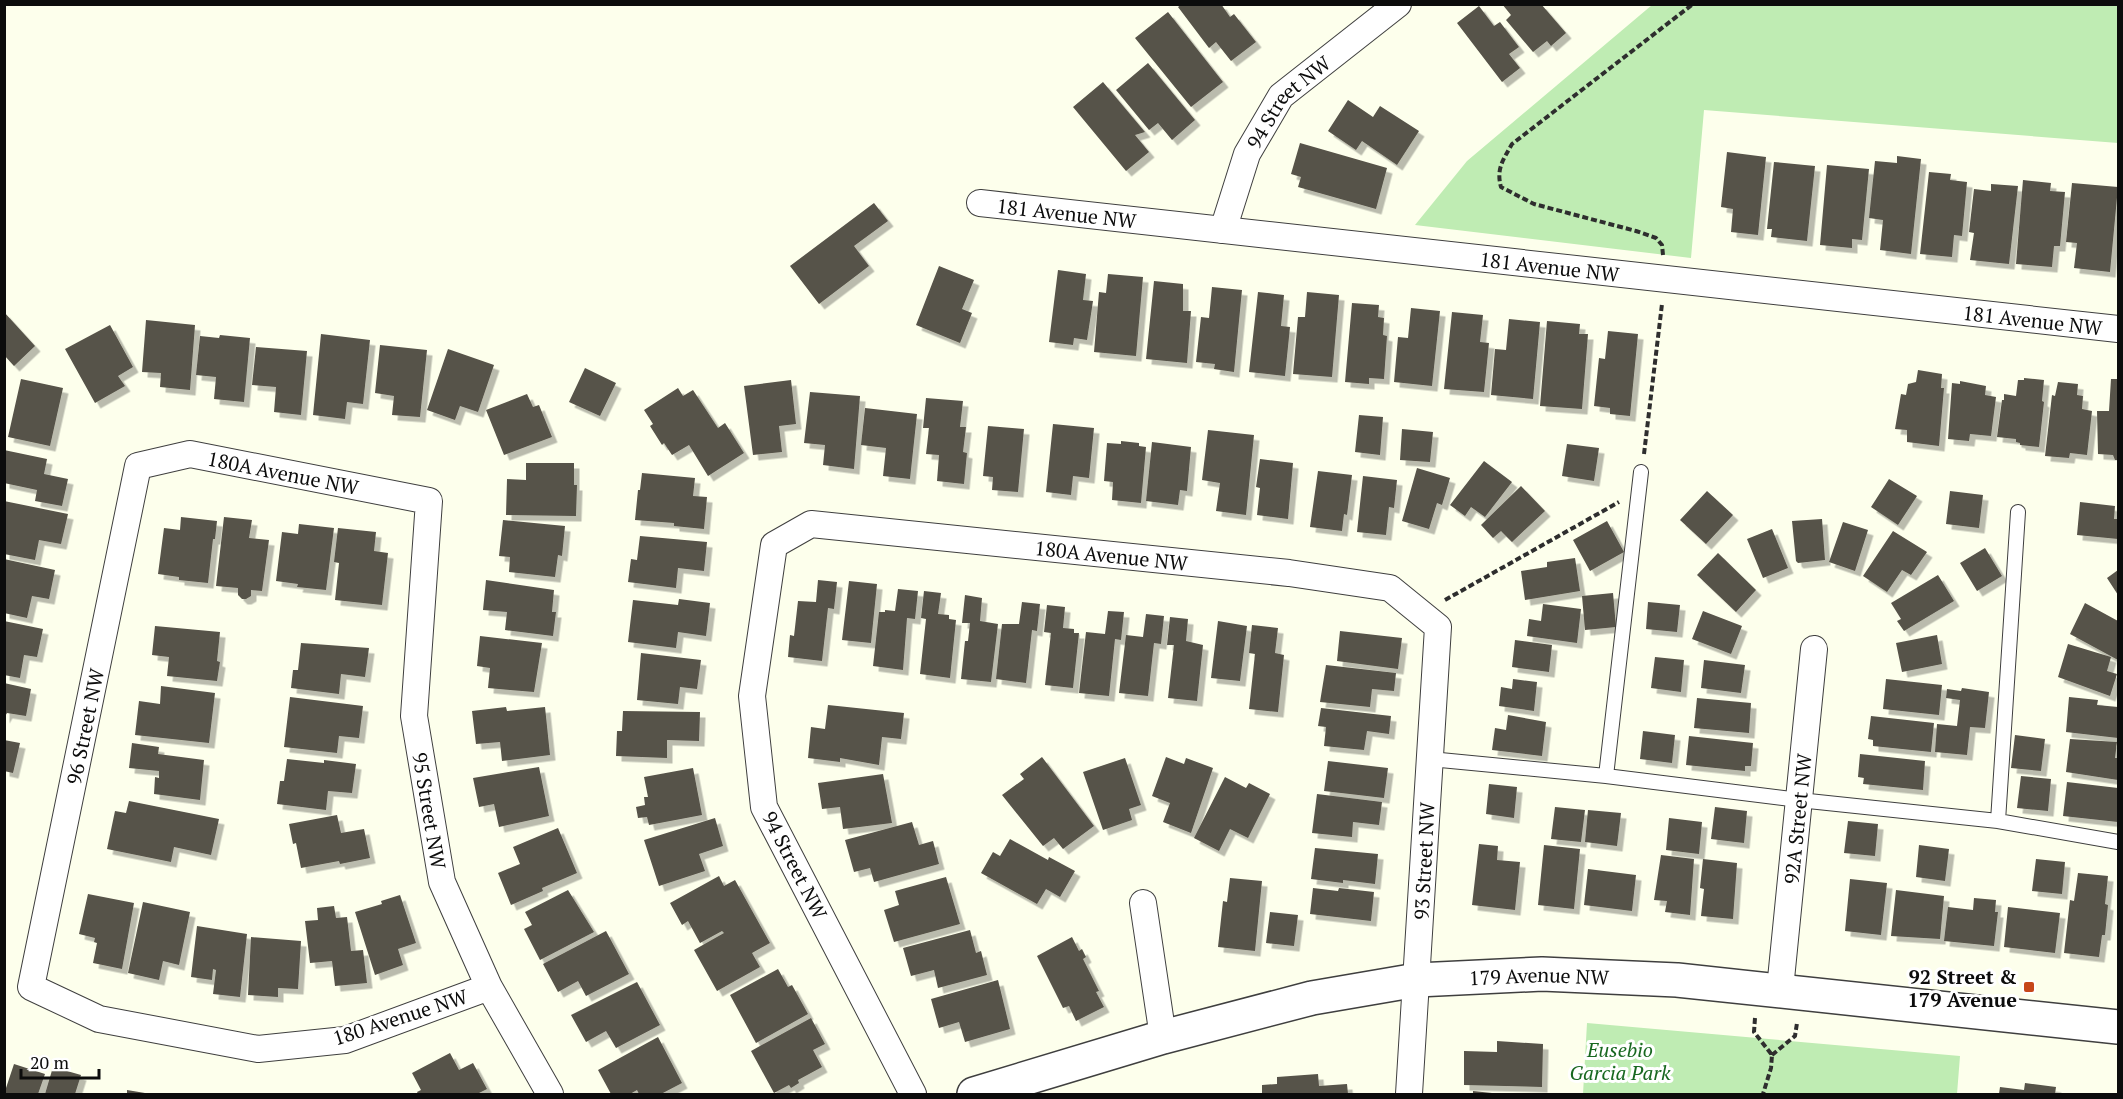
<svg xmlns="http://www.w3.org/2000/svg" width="2123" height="1099" viewBox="0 0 2123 1099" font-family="'PT Serif',serif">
<defs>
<filter id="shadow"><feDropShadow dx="5.5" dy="5.5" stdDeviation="0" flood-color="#0004"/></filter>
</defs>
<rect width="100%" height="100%" fill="#fdffec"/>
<path fill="#bfecb3" d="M1652 5H2118V143L1704 110 1691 258 1415 225 1467 161Z
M1587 1023 1960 1056 1957 1094H1583Z"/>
<path fill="#565248" filter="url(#shadow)" d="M1182 4H1221L1230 17 1234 14 1256 42 1231 61 1216 42 1209 48 1178 7Z
M1502 4H1541L1566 33 1551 46 1547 41 1533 52 1506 20 1511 15Z
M1479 6 1494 26 1500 22 1519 47 1509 54 1520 68 1502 82 1457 23Z
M1168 12 1223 82 1191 107 1135 38Z
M1148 63 1195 120 1172 140 1158 123 1149 130 1116 90Z
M1103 82 1145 132 1135 135 1149 152 1126 171 1073 107Z
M1348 100 1373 117 1380 106 1419 131 1397 165 1362 141 1356 150 1328 131Z
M1300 143 1387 168 1376 209 1298 187 1301 177 1291 174Z
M1727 152 1766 157 1758 235 1731 232 1733 209 1721 207Z
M1897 156 1921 159 1911 254 1880 250 1883 220 1869 218 1875 161 1897 163Z
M1774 162 1815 166 1807 241 1771 237 1772 229H1767Z
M1827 165 1869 169 1862 240 1852 239V248L1820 245Z
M1929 172 1951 174 1950 180 1967 182 1962 236 1954 235 1952 257 1920 254Z
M2023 180 2051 183 2050 191 2065 192 2060 246H2054L2052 267 2016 264Z
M2072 183 2118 187 2110 272 2074 268 2077 243 2066 242Z
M1991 184 2018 186 2009 264 1970 260 1974 233 1969 232 1974 189 1991 191Z
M874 203 888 221 854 246 869 266 819 304 790 266Z
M939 266 974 280 962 309 972 313 960 343 916 325Z
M1058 270 1086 274 1083 300 1093 301 1087 340 1074 338 1073 345 1049 342Z
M1108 274 1143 277 1136 356 1094 352 1099 292 1106 293Z
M1154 281 1183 284V311H1191L1187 363 1146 359Z
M1212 287 1242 290 1234 372 1214 369 1215 364 1196 362 1201 317 1209 318Z
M1258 292 1284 295 1281 326 1290 327 1285 376 1249 372Z
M1307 292 1339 295 1332 377 1293 374 1298 317H1305Z
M1352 303 1379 305 1378 317 1384 318 1383 335 1387 336 1384 379 1369 378V384L1345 382Z
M1411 308 1440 311 1432 386 1394 382 1398 337 1408 338Z
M4 312 35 346 14 366 4 355Z
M1452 312 1483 315 1480 342 1489 343 1484 392 1444 389Z
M1509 319 1540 322 1533 399 1491 395 1495 349 1506 350Z
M146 320 195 325 190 390 160 387 161 373 142 372Z
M1547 321 1580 324 1579 334H1588L1582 409 1540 406Z
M110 325 133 367 118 376 125 386 95 403 65 349Z
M1608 331 1638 334 1630 416 1610 414V408L1594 406 1599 358 1605 359Z
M321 334 370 340 363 404 347 402 345 419 313 415Z
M220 335 250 338 244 402 214 399 216 377 196 375 200 336 219 338Z
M380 345 427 350 420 417 392 415 394 396 375 393Z
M256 347 307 351 301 415 274 412 276 387 252 385Z
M448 349 494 365 478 412 460 406 455 420 427 410Z
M585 368 616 383 600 416 569 402Z
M1918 370 1942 374 1941 388H1944L1939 446 1907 442V430L1895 429 1901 394 1906 395 1908 384 1916 382Z
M2024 378 2044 380 2042 401 2044 402 2039 447 2020 445V443L2016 442V439L1997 437 2002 400H2004V394L2016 396 2018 380H2024Z
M21 379 63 388 50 446 8 437Z
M2111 379H2118V460H2115L2113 455 2098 454 2097 411H2109Z
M791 380 796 424 779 426 782 452 753 455 744 386Z
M1960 381 1986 386 1985 395 1996 397 1991 436 1970 434 1969 441 1948 439 1952 383 1960 384Z
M2058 382 2078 384 2077 395 2083 396 2082 409 2092 411 2087 455 2070 453 2069 458 2045 456 2052 395 2055 396Z
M678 388 683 396 693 390 718 428 725 423 744 453 708 476 689 445 672 455 664 443 662 445 650 426 653 424 644 410Z
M810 392 860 396 854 469 823 465 825 445 804 443Z
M527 394 533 407 539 405 552 437 504 455 486 410Z
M926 398 963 401 960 427H966L963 452 967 453 964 484 937 481 939 455 926 454 929 428H923Z
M865 408 917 414 910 479 883 476 886 448 861 445Z
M1359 415 1383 417 1380 455 1355 452Z
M1053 424 1094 428 1089 478 1073 476 1071 495 1046 492Z
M988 426 1024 429 1018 492 992 490 993 477 983 476Z
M1402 429 1433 432 1430 462 1400 460Z
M1208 430 1254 435 1246 515 1216 511 1220 483 1202 480Z
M1121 441 1139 443V446L1146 447 1141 503 1112 500 1113 482 1104 481 1107 443 1121 444Z
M1152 442 1191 447 1187 491 1180 490 1178 505 1146 501Z
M1567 444 1599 448 1594 481 1562 476Z
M4 450 47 459 44 474 68 479 62 506 35 501 37 490 4 483Z
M1260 459 1293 463 1288 519 1257 515 1260 488 1256 487Z
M1484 461 1512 482 1485 517 1471 507 1465 516 1450 505Z
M526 463H574V485H577L576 516 506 515 507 479 526 480Z
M1417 468 1450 478 1442 505 1437 503 1429 529 1402 521Z
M1318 471 1352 475 1347 515 1344 514 1342 531 1310 527Z
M642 473 695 478 693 496 707 497 704 529 674 526V523L635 520 638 490H640Z
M1363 476 1397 480 1394 508 1389 507 1386 535 1357 532Z
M1889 479 1917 496 1898 525 1871 507Z
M1521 486 1545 511 1512 542 1501 531 1493 538 1481 525Z
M1707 491 1733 515 1706 544 1680 520Z
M1950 491 1983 495 1979 528 1946 524Z
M4 501 68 514 61 544 39 540 35 560 4 554Z
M2080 502 2115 506 2114 519H2118V539L2077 535Z
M181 517 217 521 215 539H213L208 583 179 580V577L158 574 164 528 180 530Z
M224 517 252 520 249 538 269 540 262 591 251 590V596L246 599H242L238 595V588L216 586Z
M1822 519 1825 560 1798 563 1796 561 1792 521Z
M503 520 565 526 562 556 558 555 555 577 509 572 510 557 499 556Z
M1607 521 1624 552 1590 571 1573 540Z
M1843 522 1868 530 1855 571 1829 562Z
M299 524 334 528 326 590 297 587 298 584 276 581 282 532 298 534Z
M338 528 376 532 374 551 388 553 382 605 335 600 339 563 334 562Z
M1772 529 1788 568 1763 578 1747 539Z
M1893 531 1927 552 1911 575 1902 570 1887 592 1863 576Z
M640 536 707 542 704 571 678 568 676 588 628 582 631 559 637 560Z
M1985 548 2002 576 1977 591 1960 563Z
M1718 553 1756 590 1736 612 1697 575Z
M1575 558 1580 591 1525 600 1521 571 1547 567V562Z
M4 559 55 570 49 599 32 596 27 618 4 613Z
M2118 570V595L2107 578Z
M1938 575 1954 601 1904 631 1897 621 1901 619 1891 603Z
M486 580 554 590 552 612H556L553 636 505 630 507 612 483 610Z
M818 580 837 582 834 609 828 608 822 661 788 657 790 635 794 636 798 601 816 602Z
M849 581 877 584 871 643 842 640Z
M898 589 918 591 915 619 907 618 903 670 873 666 879 612H885V610L895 611Z
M924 591 941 593 938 614 949 615V619L956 620 950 678 920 674 926 619 921 618Z
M1613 593 1616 627 1585 630 1582 596Z
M965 595 982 598 980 621 998 624 991 682 961 679 965 641H968L970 623H962Z
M679 599 710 603 706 636 678 632 676 648 628 642 633 600 678 605Z
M1022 602 1040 604 1037 631 1032 630 1026 683 996 679 1002 624H1019Z
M1648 602 1680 605 1677 632 1646 629Z
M2085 603 2118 621V660L2070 634Z
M1543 604 1581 609 1577 643 1527 636 1529 619 1541 621Z
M1047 605 1065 607 1063 628 1074 629V633H1079L1073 688 1045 685 1051 633 1044 632Z
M1108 611 1124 612 1121 640 1115 639 1109 696 1079 693 1086 632 1105 634Z
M1703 611 1742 626 1731 654 1692 639Z
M1146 614 1164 616 1161 644 1154 643 1148 696 1119 693 1126 635 1143 637Z
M1170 617 1188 619 1186 641 1203 645 1197 701 1168 698 1174 645H1167Z
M4 621 43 629 37 657 24 655 20 678 4 675Z
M1218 621 1247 626 1240 681 1211 678Z
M1252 625 1278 628 1275 653 1284 655 1278 712 1249 709 1255 654 1249 653Z
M155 626 220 632 217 661 220 662 217 681 167 676 169 657 152 655Z
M1340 631 1402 638 1398 669 1337 661Z
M1937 635 1942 664 1902 672 1896 643Z
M480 636 542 643 534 692 488 688 490 668 477 666Z
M1515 640 1552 645 1549 672 1512 667Z
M301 643 369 648 365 677 341 674 339 694 291 688 293 670H298Z
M2068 644 2111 657 2107 671 2117 674 2110 696 2058 677Z
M641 653 701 660 697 689 680 687 678 704 637 700Z
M1655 657 1684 660 1681 692 1651 688Z
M1704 660 1745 665 1741 693 1701 688Z
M1326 665 1396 673 1394 691 1372 689 1370 707 1320 702Z
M1513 679 1537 682 1534 711 1499 706 1501 687 1512 689Z
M1886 679 1942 685 1939 715 1883 709Z
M4 683 31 689 26 716 7 713 4 718Z
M161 686 215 693 209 743 135 735 139 701 160 704Z
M1962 688 1989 692 1985 728 1970 727 1967 755 1935 752 1937 724 1957 726 1960 700 1946 698 1947 689 1961 691Z
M290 697 363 706 359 738 339 736 337 753 284 747Z
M2069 697 2098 700 2097 705 2118 707V738L2066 732Z
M1697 698 1751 703 1749 733 1694 728Z
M828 705 904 713 901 739 882 737 879 765 840 758V762L808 758 811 727 825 729Z
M506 707 507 711 545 707 550 755 502 761 500 742 476 744 472 711Z
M1321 708 1391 716 1389 734 1367 731 1364 750 1324 746 1326 727 1318 726Z
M623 711 700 712 699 741 667 740V758L616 756 617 731H622Z
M1508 715 1546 722 1542 756 1492 750 1495 728 1506 730Z
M1871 716 1934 723 1931 752 1873 746V740L1868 739Z
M1643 731 1675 735 1672 763 1640 759Z
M2015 735 2045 739 2041 771 2011 768Z
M1689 736 1753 743 1751 766H1745V771L1686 765Z
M2070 739 2117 742 2115 758H2118V780L2066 772Z
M4 740 20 743 13 773 4 771Z
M132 743 159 747 158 754 204 760 200 800 154 794 155 777 159 778V771L129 768Z
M1860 754 1925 761 1923 790 1863 784 1864 778 1858 777Z
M1042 757 1094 826 1063 849 1054 838 1043 846 1002 795 1024 779 1020 774Z
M1166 757 1184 764 1186 758 1213 768 1191 833 1163 822 1170 803 1152 796Z
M1125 758 1141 805 1129 809 1132 820 1103 830 1083 772Z
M287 759 324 763V760L356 764 352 793 328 791 326 810 277 804 280 781H284Z
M1328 761 1388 768 1384 798 1324 791Z
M539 767 549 816 499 827 494 804 479 807 473 778Z
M693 768 702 815 649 825 647 817 638 818 636 807 645 805 644 797H648L644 777Z
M883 774 892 823 843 829 840 807 822 809 818 783Z
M2021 776 2051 779 2048 811 2017 808Z
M1225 777 1246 788 1249 783 1270 794 1248 838 1230 829 1219 851 1194 838Z
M2067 782 2118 788V822L2063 816Z
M1489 784 1517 787 1514 818 1486 814Z
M1317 794 1382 802 1379 825 1353 822 1352 837 1312 833Z
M129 801 219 819 211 855 174 847 171 862 107 849 115 811 126 813Z
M1555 807 1585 810 1581 842 1551 839Z
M1715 807 1747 811 1744 843 1711 839Z
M1588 810 1621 813 1617 846 1585 842Z
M337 815 341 833 364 829 370 858 340 864 339 861 301 868 296 843 293 844 289 824Z
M715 818 723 846 699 854 705 871 659 886 644 840Z
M1669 818 1702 822 1699 854 1666 850Z
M1848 821 1878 824 1875 856 1844 853Z
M912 822 919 845 933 841 939 864 874 882 870 868 854 872 845 840Z
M558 828 577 873 542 888 543 891 511 905 498 873 520 864 513 847Z
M1010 839 1048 860 1049 857 1075 871 1060 897 1046 889 1037 904 981 873 993 852 1000 856Z
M1479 844 1498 846 1497 860 1520 862 1515 910 1472 905Z
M1544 845 1580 849 1574 909 1538 905Z
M1919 845 1949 849 1945 881 1916 877Z
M1315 848 1378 854 1375 884 1343 880V883L1311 879Z
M1661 855 1694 859 1690 915 1665 912 1667 901 1654 900Z
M1703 859 1737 863 1733 919 1701 916 1704 889 1700 888Z
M2036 859 2065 862 2062 894 2032 891Z
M1588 869 1636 875 1632 911 1584 905Z
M2078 873 2108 876 2105 904 2108 905 2105 935H2102L2099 957 2064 953 2070 900 2074 901Z
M719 876 724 886 735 880 770 943 752 953 760 967 717 991 694 950 724 933 722 931 700 943 688 921 682 925 670 903Z
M946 877 960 924 894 942 884 910 899 905 895 891Z
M1230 878 1262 881 1255 951 1218 947 1223 901 1227 902Z
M1850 879 1887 883 1881 935 1845 931Z
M1313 888 1338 891 1339 888 1374 892 1371 921 1310 914Z
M568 890 594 932 540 960 524 929 532 925 525 912Z
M1896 890 1944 896 1940 939 1891 936Z
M88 894 134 903 122 969 93 963 97 943 94 942 95 938 79 934Z
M400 895 416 943 398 949 403 965 375 975 355 912 382 904 381 901Z
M1974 898 1996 900 1995 912H1998L1994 946 1944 941 1948 907 1973 910Z
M143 902 190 912 179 965 163 961 159 980 128 973Z
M334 906 336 918 347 917 351 951 363 950 367 983 335 986 332 961 310 963 305 921 318 920 317 908Z
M2008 907 2060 913 2055 953 2004 947Z
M1270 912 1298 915 1294 946 1266 943Z
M197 926 247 934 240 997 213 994 216 970 213 969 212 980 191 977Z
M970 930 976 953 981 951 987 975 938 988 934 970 911 976 903 948Z
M606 931 629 974 586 996 578 981 558 992 543 964Z
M251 937 301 941 298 989 278 988V997L248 995Z
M1072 937 1079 951 1082 949 1086 957 1083 959 1099 991 1096 992 1104 1007 1076 1021 1069 1006 1063 1008 1037 956Z
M778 969 788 987 792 985 808 1014 756 1043 730 995Z
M998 980 1010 1029 965 1042 959 1022 939 1028 931 999Z
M637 982 660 1025 616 1048 606 1031 586 1042 571 1015Z
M811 1018 825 1044 813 1050 822 1067 798 1080 799 1083 791 1088 789 1085 774 1093 751 1051Z
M658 1037 682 1083 661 1094H639L637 1090 630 1094H611L598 1070Z
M1497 1041 1543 1044 1542 1087 1464 1085V1051L1497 1052Z
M450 1053 459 1070 473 1063 487 1089 477 1094H418L417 1092 421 1090 412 1073Z
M14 1064 45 1074 38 1094H4Z
M53 1067 81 1075 75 1094H45Z
M1318 1074 1319 1086 1347 1084 1348 1094H1262V1085L1277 1084V1077Z
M2025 1083 2056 1087 2055 1094H1999L2000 1087 2024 1090Z
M127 1090 145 1093V1094H127Z
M1473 1091 1492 1093V1094H1473Z"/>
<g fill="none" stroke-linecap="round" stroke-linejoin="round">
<g stroke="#3f3f3f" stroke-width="16">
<path id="service" d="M1430 759 1606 776 1799 800 1998 821 2118 842
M1606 776 1641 472
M1998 821 2018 512"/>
</g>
<g stroke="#3f3f3f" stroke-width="28">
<g id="minor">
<path id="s1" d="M980 203 2118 329"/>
<path id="s2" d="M1223 230 1247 154 1281 96 1398 4"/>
<path d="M1143 903 1163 1037"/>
<path id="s3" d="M489 987 345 1040 258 1049 99 1019 31 987 138 466 190 454 429 501 414 716 442 882 489 987 550 1094"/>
<path id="s4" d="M1780 989 1814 649"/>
<path id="s5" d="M913 1094 764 807 752 696 774 545 811 524 1289 573 1390 588 1438 627 1409 1094"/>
</g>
</g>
<g stroke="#3f3f3f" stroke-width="36">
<g id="tertiary">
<path id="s6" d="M974 1094 1163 1037 1312 998 1417 980 1542 974 1677 980 2118 1027"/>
</g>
</g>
<path stroke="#2e2e2e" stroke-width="4" stroke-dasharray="6 3" stroke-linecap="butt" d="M1663 255 1662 245 1656 238 1636 231 1534 204 1501 187C1496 169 1503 160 1512 144L1693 4
M1644 454 1662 304
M1445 600 1619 502
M1755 1018 1754 1032 1772 1055 1771 1068 1763 1094
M1772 1055 1795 1036 1797 1023"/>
<use href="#service" stroke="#fff" stroke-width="14"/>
<use href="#minor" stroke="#fff" stroke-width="26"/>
<use href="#tertiary" stroke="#fff" stroke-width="33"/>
</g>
<rect fill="#c6471b" stroke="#fff" stroke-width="2" x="2023" y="981" width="12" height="12" rx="3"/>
<g text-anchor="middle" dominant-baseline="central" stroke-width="6" stroke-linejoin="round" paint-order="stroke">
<g font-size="20" fill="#0c0c0c" stroke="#fff">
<text stroke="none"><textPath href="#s2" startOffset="147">94 Street NW</textPath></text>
<text stroke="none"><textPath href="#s1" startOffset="87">181 Avenue NW</textPath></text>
<text stroke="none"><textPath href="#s1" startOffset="573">181 Avenue NW</textPath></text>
<text stroke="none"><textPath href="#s1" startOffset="1059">181 Avenue NW</textPath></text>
<text stroke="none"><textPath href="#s3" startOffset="1158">180A Avenue NW</textPath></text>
<text stroke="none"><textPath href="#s5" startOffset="932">180A Avenue NW</textPath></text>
<text stroke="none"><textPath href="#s3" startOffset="744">96 Street NW</textPath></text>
<text stroke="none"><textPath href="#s3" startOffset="1618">95 Street NW</textPath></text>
<text stroke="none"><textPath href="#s4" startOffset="171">92A Street NW</textPath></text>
<text transform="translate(1424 861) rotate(-87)">93 Street NW</text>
<text transform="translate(795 865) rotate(63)">94 Street NW</text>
<text stroke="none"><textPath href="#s6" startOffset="580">179 Avenue NW</textPath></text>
<text transform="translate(400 1017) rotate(-18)">180 Avenue NW</text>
</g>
<g font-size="20" font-weight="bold" fill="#0c0c0c" stroke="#fff" text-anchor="end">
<text x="2017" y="976">92 Street &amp;<tspan x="2017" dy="23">179 Avenue</tspan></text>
</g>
<g font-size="20" font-style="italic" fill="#186820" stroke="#fff">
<text x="1620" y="1049">Eusebio<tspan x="1620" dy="23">Garcia Park</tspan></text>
</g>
</g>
<rect width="2123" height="1099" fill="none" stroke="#0c0c0c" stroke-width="12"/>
<path d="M21 1069v9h78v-9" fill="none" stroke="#0c0c0c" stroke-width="3"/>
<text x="30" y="1069" font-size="18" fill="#0c0c0c" stroke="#ffffff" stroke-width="4.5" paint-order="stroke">20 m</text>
</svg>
